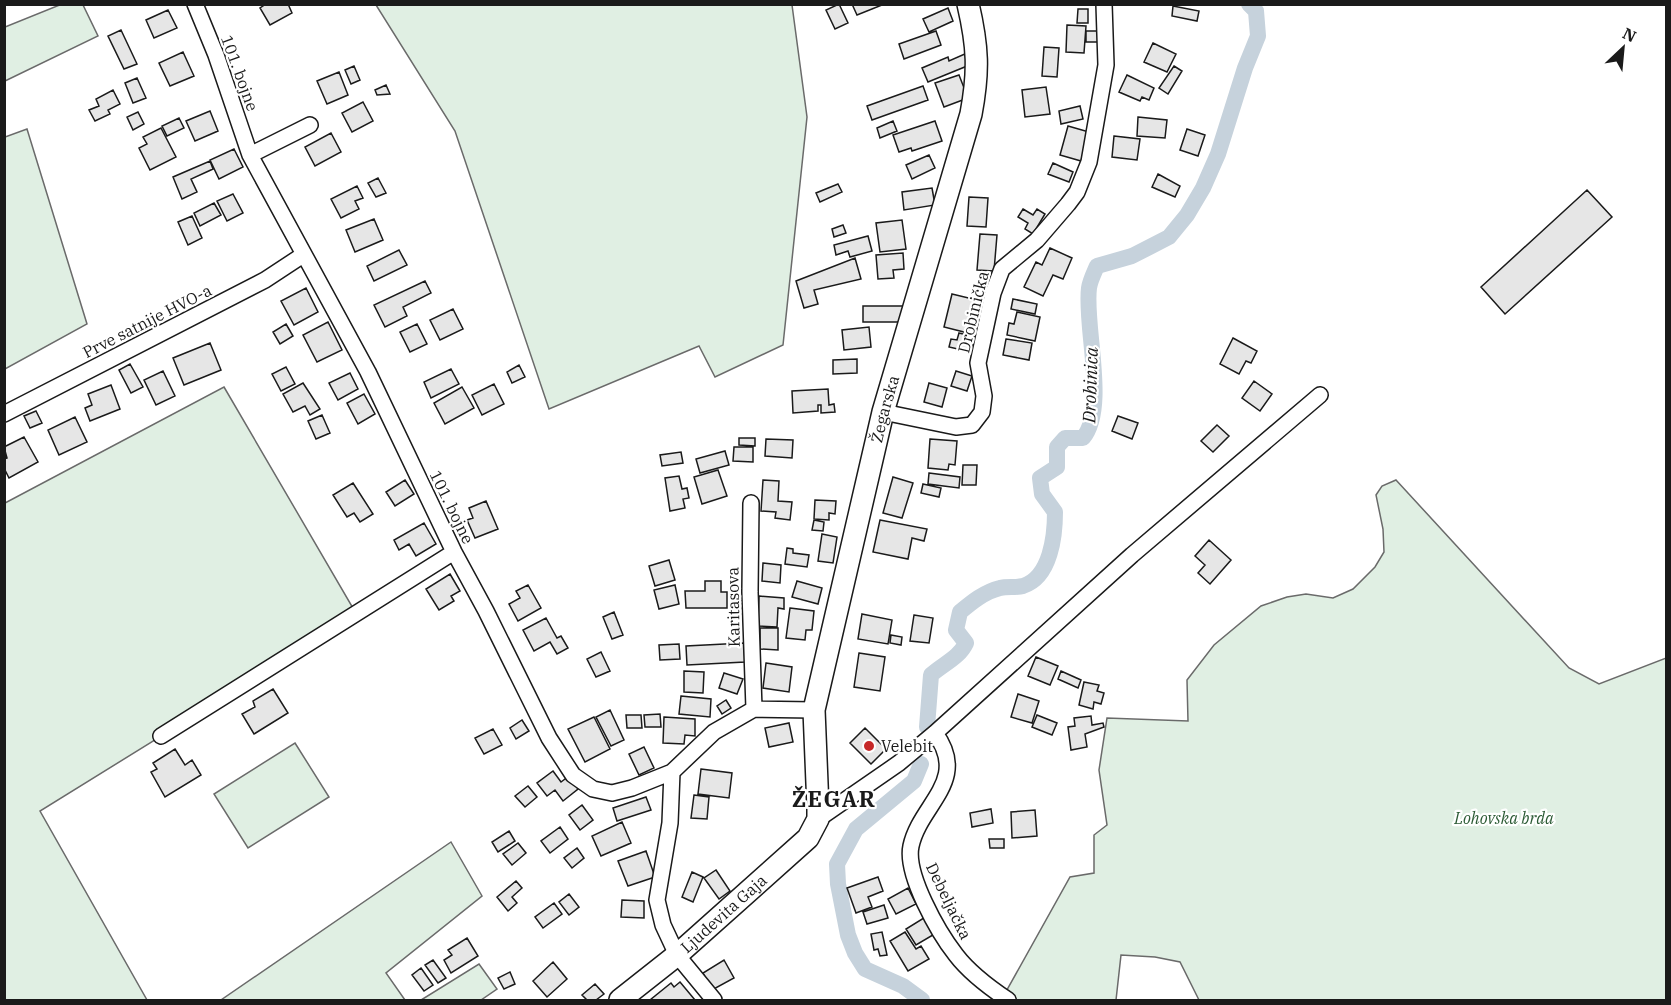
<svg xmlns="http://www.w3.org/2000/svg" width="1671" height="1005" viewBox="0 0 1671 1005" font-family="'IBM Plex Serif',serif">
<rect width="100%" height="100%" fill="#fff"/>
<path fill="#e0efe3" stroke="#6a6a6a" stroke-width="1.5" d="M62 4 83 5 98 36 5 81V27Z
M376 5H792L807 117 783 345 715 377 699 346 549 409 455 131Z
M27 129 87 324 5 369V137Z
M224 387 357 615 40 811 147 1000H5V503Z
M1396 480 1569 668 1599 684 1666 658V1000H1199L1180 962 1155 957 1121 955 1116 1000H1008L1003 997 1070 877 1094 873V835L1107 825 1099 770 1107 718 1188 721 1187 680 1214 645 1261 606 1287 597 1306 594 1333 598 1353 589 1375 567 1384 552 1383 529 1376 495 1382 486Z
M295 743 329 797 248 848 214 794Z
M451 842 482 896 386 973 405 1000H221Z
M479 964 497 989 481 1000H421Z"/>
<g fill="none" stroke-linecap="round" stroke-linejoin="round">
<path stroke="#c6d2dc" stroke-width="16" d="M927 727 931 675C943 664 959 658 966 643L956 630 960 612C972 602 984 592 1000 588 1007 586 1016 588 1023 586 1051 577 1055 535 1055 512L1042 494 1040 478 1057 467V447L1065 438H1083C1108 408 1084 325 1089 288 1090 281 1094 273 1097 266L1132 256 1169 237 1187 215 1203 188 1218 154 1245 68 1258 36 1256 11 1249 4
M921 764 914 781 856 829 837 864 838 884 848 935 855 953 865 969 903 986 922 1000"/>
</g>
<path fill="#e6e6e6" stroke="#1a1a1a" stroke-width="1.5" d="M266 4H288L292 13 270 25 260 8Z
M839 4 848 23 835 29 826 10Z
M852 4H882V5L857 15Z
M1173 6 1199 11 1197 21 1172 16Z
M948 8 953 21 929 32 923 19Z
M1078 9H1088V23H1077Z
M168 10 177 28 154 38 146 20Z
M1067 25 1086 26 1084 53 1066 52Z
M121 30 137 64 124 69 108 36Z
M936 31 941 45 904 59 899 44Z
M1086 31H1100L1099 42H1086Z
M1153 43 1176 54 1167 72 1144 62Z
M1044 47 1059 48 1057 77 1042 76Z
M183 52 194 76 170 86 159 63Z
M967 53 972 64 928 82 922 68 948 57 949 61Z
M354 66 360 80 351 84 345 70Z
M1174 66 1182 71 1168 94 1159 88Z
M339 72 348 95 327 104 317 81Z
M959 75 968 98 944 107 935 83Z
M1127 75 1154 88 1149 100 1142 97 1140 101 1119 92Z
M137 78 146 98 133 103 125 83Z
M386 85 390 94 377 95 375 90Z
M923 86 928 100 872 120 867 106Z
M1046 87 1050 114 1025 117 1022 90Z
M113 90 120 104 108 110 110 114 95 121 89 110 99 106 96 99Z
M363 102 373 121 352 132 342 113Z
M1080 106 1083 119 1061 124 1059 111Z
M210 111 218 131 195 141 186 121Z
M138 112 144 124 133 130 127 117Z
M1138 117 1167 120 1165 138 1137 136Z
M179 118 184 128 167 136 162 126Z
M893 121 897 131 880 138 877 128Z
M935 121 942 141 912 151 911 148 899 152 893 135Z
M1068 126 1089 132 1081 161 1060 155Z
M161 128 176 157 150 170 139 148 147 144 143 137Z
M1187 129 1205 135 1198 156 1180 150Z
M331 133 341 152 315 166 305 147Z
M1114 136 1140 139 1137 160 1112 157Z
M234 149 243 167 219 179 210 160Z
M929 155 935 168 912 179 906 165Z
M210 161 213 169 191 179 197 192 182 199 173 177Z
M1053 163 1073 172 1069 182 1048 174Z
M1158 174 1180 186 1175 197 1152 187Z
M378 178 386 193 376 197 368 183Z
M838 184 842 192 820 202 816 193Z
M357 186 363 198 355 201 359 209 341 218 331 199Z
M932 188 935 205 904 210 902 192Z
M1587 190 1612 217 1505 314 1481 287Z
M233 194 243 213 227 221 217 201Z
M969 197 988 198 986 227 967 226Z
M214 203 221 215 200 226 194 213Z
M1023 209 1033 215 1037 209 1045 214 1033 234 1025 229 1028 223 1018 217Z
M192 216 202 238 188 245 178 222Z
M374 219 383 240 355 252 346 230Z
M902 220 906 249 880 252 876 223Z
M843 225 846 233 834 237 832 229Z
M980 234 997 235 994 271 977 270Z
M868 236 872 251 850 257 848 251 836 255 834 245Z
M1050 248 1072 258 1063 279 1053 275 1043 296 1024 287 1036 262 1042 265Z
M399 250 407 265 374 281 367 266Z
M903 253 904 269 893 270 894 278 878 279 876 255Z
M855 258 861 279 814 290 818 304 804 308 796 281Z
M425 281 431 293 403 307 407 316 385 327 374 305Z
M306 288 318 312 294 325 281 301Z
M952 294 977 300 968 333 944 327Z
M1013 299 1037 304 1035 314 1011 309Z
M863 306H903V322H863Z
M453 309 463 329 440 340 430 320Z
M1017 312 1040 317 1035 341 1007 335 1009 323 1014 324Z
M328 322 342 350 317 362 303 335Z
M286 324 293 336 280 344 273 332Z
M417 324 427 344 410 352 400 332Z
M869 327 871 347 844 350 842 330Z
M959 333 975 337 971 352 949 347 951 339 957 340Z
M1233 338 1257 351 1251 363 1246 361 1239 374 1220 364Z
M1006 339 1032 343 1029 360 1003 355Z
M210 343 221 370 184 385 173 358Z
M857 359V373L833 374V360Z
M130 364 143 387 131 393 119 370Z
M519 365 525 377 512 383 507 372Z
M286 367 295 384 281 391 272 374Z
M451 369 459 384 431 398 424 382Z
M163 371 175 396 156 405 144 380Z
M956 371 972 376 967 391 951 386Z
M350 373 358 389 338 400 329 383Z
M1254 381 1272 394 1260 411 1242 398Z
M303 383 320 409 310 415 305 406 293 412 283 394Z
M929 383 947 388 942 407 924 402Z
M494 384 504 404 482 415 472 395Z
M111 385 120 409 90 421 85 408 92 405 88 394Z
M462 387 474 408 445 424 434 403Z
M828 389 829 405 834 404 835 412 821 413V405H818V411L793 413 792 391Z
M364 394 375 414 358 424 347 403Z
M36 411 42 423 30 428 24 416Z
M322 415 330 433 316 439 308 421Z
M1118 416 1138 423 1132 439 1112 431Z
M75 417 87 442 59 455 48 430Z
M1217 425 1229 436 1213 452 1201 441Z
M24 437 38 462 9 478 4 468V459L7 458 4 447Z
M739 438H755V446L739 445Z
M766 439 793 440 792 458 765 456Z
M930 439 957 441 955 465 949 464 948 470 928 468Z
M734 447H753V462L733 461Z
M725 451 729 465 700 473 696 459Z
M681 452 683 463 662 466 660 455Z
M963 465H977L976 485H962Z
M718 470 727 496 702 504 694 477Z
M929 473 960 477 959 488 928 484Z
M679 476 682 489 687 488 689 498 683 499 685 508 670 511 665 478Z
M893 477 913 483 902 518 883 513Z
M405 480 414 494 395 506 386 492Z
M763 480 779 481 778 501 792 502 790 520 775 518 776 512 761 511Z
M353 483 373 514 360 522 354 513 347 517 333 495Z
M923 484 941 488 939 497 921 493Z
M815 500 836 501 835 514 829 513V520L814 519Z
M486 501 498 529 475 538 467 520 473 518 469 508Z
M814 520 824 522 823 531 812 530Z
M880 520 927 529 924 541 912 538 908 559 873 552Z
M424 523 436 544 416 556 409 544 399 550 394 540Z
M822 534 837 537 833 563 818 561Z
M1209 540 1231 560 1210 584 1198 573 1205 565 1195 556Z
M787 548 793 549V553L809 555 807 567 785 564Z
M669 560 675 580 655 586 649 566Z
M763 563 781 565 780 583 762 581Z
M450 574 460 591 451 596 454 601 439 610 426 589Z
M705 581H721V592H727V608H686L685 591H705Z
M797 581 822 588 818 604 792 597Z
M528 585 541 608 518 621 509 604 520 598 516 591Z
M675 585 679 604 659 609 654 590Z
M759 596 784 598V609L778 608 777 627 758 626Z
M790 608 814 611 812 630H806L805 640 786 638Z
M614 612 623 635 612 639 603 617Z
M862 614 892 620 888 644 858 639Z
M914 615 933 618 929 643 910 641Z
M546 618 557 638 561 636 568 648 557 654 550 642 534 651 523 630Z
M760 628H778V650L760 649Z
M891 635 902 637 901 645 890 643Z
M744 643 745 662 687 665 686 646Z
M679 644 680 659 660 660 659 645Z
M601 652 610 671 596 677 587 659Z
M859 653 885 657 880 691 854 687Z
M1036 657 1058 666 1050 685 1028 676Z
M766 663 792 667 789 692 763 688Z
M684 671 704 672 703 693 684 692Z
M1061 671 1081 680 1078 688 1058 679Z
M724 673 743 679 737 694 719 688Z
M1084 682 1099 685 1097 691 1104 693 1101 704 1094 702 1093 709 1079 705Z
M273 689 288 713 254 734 242 714 255 707 253 701Z
M1018 694 1039 701 1032 723 1011 717Z
M681 696 711 699 710 717 679 714Z
M726 700 731 708 722 714 717 706Z
M610 710 624 740 611 746 596 717Z
M660 714 661 727H645L644 715Z
M626 715H641L642 728H627Z
M1037 715 1057 723 1052 735 1032 727Z
M1091 716 1092 725 1103 723 1104 727 1085 734 1087 747 1071 750 1068 727 1075 726 1074 718Z
M594 717 610 749 585 762 568 729Z
M664 717 695 719V736L685 735 684 744 663 743Z
M522 720 529 731 516 739 510 728Z
M789 723 793 742 769 747 765 728Z
M865 728 886 749 871 764 850 743Z
M493 729 502 745 484 754 475 738Z
M644 747 654 768 639 775 629 754Z
M175 749 185 765 192 760 201 775 165 797 151 772 157 769 153 763Z
M701 769 732 773 729 798 698 794Z
M553 771 561 782 569 776 578 789 563 801 555 790 547 796 537 783Z
M528 786 537 797 525 807 515 796Z
M694 795 709 797 707 819 691 818Z
M646 797 651 810 617 821 613 808Z
M582 805 593 820 580 830 569 815Z
M991 809 993 823 972 827 970 813Z
M1035 810 1037 836 1012 838 1011 812Z
M622 822 631 843 601 856 592 836Z
M560 827 568 839 550 853 541 841Z
M509 831 515 841 498 852 492 842Z
M989 839H1004V848H990Z
M518 843 526 853 512 865 503 854Z
M577 848 584 858 572 868 564 858Z
M646 851 655 877 628 886 618 861Z
M716 870 730 891 719 899 704 878Z
M692 872 703 877 693 902 682 897Z
M878 877 883 891 868 897 872 907 856 913 847 888Z
M516 881 522 888 512 897 517 903 508 911 497 897Z
M908 888 916 904 896 914 888 899Z
M569 894 579 907 569 915 559 902Z
M622 900 644 901V918L621 917Z
M554 903 562 914 543 928 535 917Z
M884 905 888 918 867 924 863 912Z
M927 916 938 932 916 945 906 929Z
M882 932 887 955 880 956 878 949 874 950 871 934Z
M905 932 916 949 921 946 929 959 908 971 890 941Z
M467 938 478 956 451 973 444 960 452 955 448 950Z
M433 960 446 978 438 983 425 965Z
M724 960 734 978 712 990 703 973Z
M553 962 567 979 547 997 533 981Z
M421 968 433 985 424 991 412 975Z
M510 972 515 984 504 989 498 978Z
M680 982 695 1000H650L671 983 674 987Z
M595 984 604 994 596 1000H587L582 995Z"/>
<g fill="none" stroke-linecap="round" stroke-linejoin="round">
<g stroke="#1a1a1a" stroke-width="18">
<path id="street" d="M195 4 216 55 250 155 368 372 454 552 486 611 549 738 573 775 593 789 612 793 632 788 672 772 714 732 754 709 814 710
M250 155 310 125
M883 412 956 427 972 425 982 412 984 396 978 363 993 293 1002 269 1037 240 1068 204 1077 192 1089 162 1106 65 1104 4
M4 414 265 280 303 255
M751 503 750 592 754 709
M935 733C970 781 920 804 911 846 905 874 938 932 956 955 969 972 990 988 1008 1000
M161 736 454 552
M672 772 670 823 657 900 663 925 677 955 714 1000
M818 819 899 763 935 733 1132 555 1320 395"/>
</g>
<g stroke="#1a1a1a" stroke-width="24">
<g id="secondary">
<path id="s1" d="M620 1000 677 955 808 838 818 819V808L814 710 883 412 971 114C979 71 978 47 968 4"/>
</g>
</g>
<use href="#street" stroke="#fff" stroke-width="15"/>
<use href="#secondary" stroke="#fff" stroke-width="21"/>
</g>
<circle fill="#c62828" stroke="#fff" stroke-width="2" cx="869" cy="746" r="6"/>
<g text-anchor="middle" dominant-baseline="central" stroke-width="4.5" stroke-linejoin="round" paint-order="stroke">
<g font-size="16" fill="#1a1a1a" stroke="#fff">
<text transform="translate(240 73) rotate(70)">101. bojne</text>
<text transform="translate(973 312) rotate(-76)">Drobinička</text>
<text transform="translate(147 321) rotate(-27)">Prve satnije HVO-a</text>
<text stroke="none"><textPath href="#s1" startOffset="688">Žegarska</textPath></text>
<text transform="translate(452 507) rotate(64)">101. bojne</text>
<text transform="translate(733 607) rotate(-91)">Karitasova</text>
<text transform="translate(949 901) rotate(64)">Debeljačka</text>
<text stroke="none"><textPath href="#s1" startOffset="135">Ljudevita Gaja</textPath></text>
</g>
<g font-size="16" fill="#1a1a1a" stroke="#fff" text-anchor="start">
<text x="881" y="746">Velebit</text>
</g>
<g font-size="16" font-style="italic" fill="#2b5a34" stroke="#fff">
<text x="1504" y="818">Lohovska brda</text>
</g>
<g font-size="18" font-style="italic" fill="#1a1a1a" stroke="#fff">
<text transform="translate(1090 385) rotate(-88)">Drobinica</text>
</g>
<g font-size="22" font-weight="bold" letter-spacing="1.5" fill="#1a1a1a" stroke="#fff">
<text x="834" y="798">ŽEGAR</text>
</g>
</g>
<rect width="1671" height="1005" fill="none" stroke="#1a1a1a" stroke-width="12"/>
<g transform="translate(1623 48) rotate(26)" stroke="#ffffff" stroke-width="4.5" paint-order="stroke">
<path d="M0-4.5L10 22L0 15L-10 22Z" fill="#1a1a1a"/>
<text y="-9" font-size="16" font-weight="bold" text-anchor="middle" fill="#1a1a1a">N</text>
</g>
</svg>
